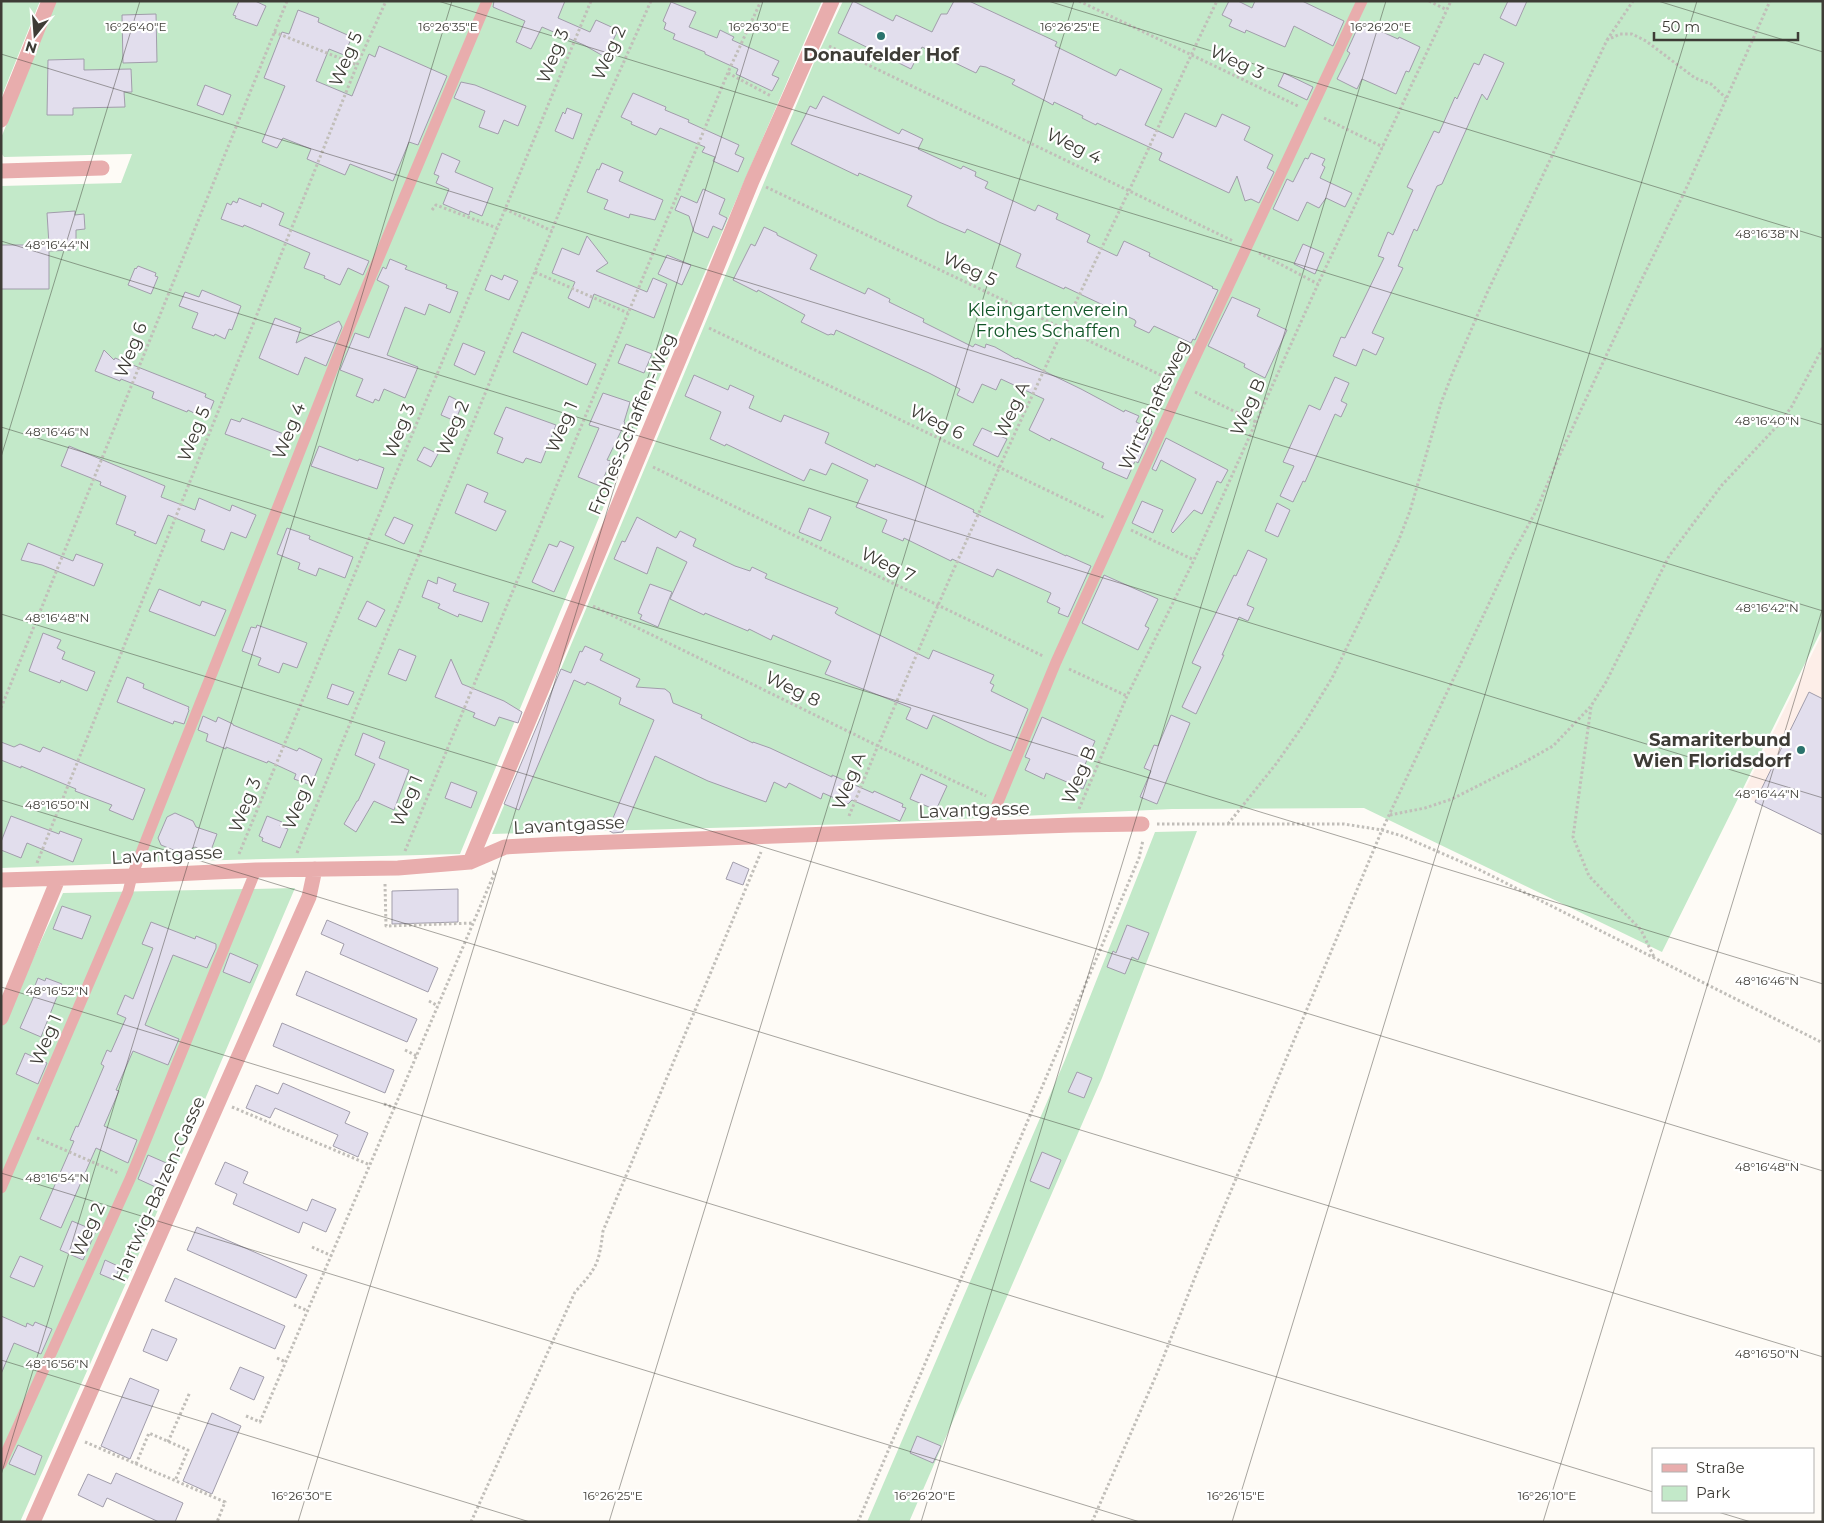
<svg xmlns="http://www.w3.org/2000/svg" width="1824" height="1523" viewBox="0 0 1824 1523" font-family="Montserrat,sans-serif">
<rect width="100%" height="100%" fill="#fefbf6"/>
<path fill="#fdeee8" d="M1823 632V835L1742 795Z"/>
<path fill="#c3e9c9" d="M1 1H40L1 98Z
M56 1H822L598 520 460 854 187 861 1 868V186L121 183 132 154 4 157 1 153V138Z
M843 1H1823V627L1662 952 1364 808 1172 809 854 824 492 834 816 58Z
M1197 831 1102 1078 909 1522H867L1065 1060 1155 832Z
M295 888 146 1238 20 1522H1V1028L63 893Z"/>
<path fill="#e2deed" stroke="#a19dab" d="M239 1H255L266 6 257 26 235 18 236 16 233 15Z
M494 1H565L558 18 590 32 596 20 618 30 605 57 584 45 542 27 531 49 516 42 525 21 493 7Z
M853 1 893 21 896 15 932 32 941 14H947L954 1H969L1057 42 1055 46 1116 76 1120 69 1162 89 1145 125 1173 138 1185 113 1216 127 1222 114 1250 127 1244 140 1273 155 1267 168 1274 172 1259 203 1251 199 1245 201 1237 176 1229 193 1159 160 1162 153 1097 123 1096 125 1082 118 1083 116 1054 102 1053 105 1040 98 1012 84 1015 80 986 67 980 66 976 73 922 47 911 69 838 33Z
M1229 1H1238L1252 8 1255 1H1302L1344 21 1333 46 1294 26 1285 47 1246 30 1245 33 1229 26 1232 20 1222 15Z
M1508 1H1527L1516 26 1500 18Z
M671 2 696 12 689 27 717 38 720 30 734 37 732 40 779 61 772 75 779 78 772 91 736 74 738 69 705 54V52L673 39 675 34 664 29 666 23 663 21Z
M298 10 319 18 318 22 352 37 344 55 329 49 316 81 352 96 369 54 375 57 379 46 447 76 418 145 409 142 393 181 350 164 345 175 307 159 311 149 283 138 277 148 262 142 285 86 264 78 282 32 289 34Z
M156 14 157 62 123 63 122 15Z
M1362 23 1398 39 1399 37 1420 47 1409 72 1406 71 1396 94 1362 79 1357 89 1337 79 1350 53 1347 51 1358 27 1360 28Z
M1484 54 1504 63 1487 100 1482 94 1442 184 1437 186 1417 231 1414 229 1398 266 1403 268 1372 333 1384 338 1376 355 1363 349 1356 366 1333 356 1341 337 1345 338 1384 258 1378 256 1388 232 1393 235 1413 190 1407 187 1434 131 1439 133 1455 97 1457 99 1474 63 1479 65Z
M84 59V70L131 69 132 92H124L125 107 73 108V115H47L48 60Z
M1284 73 1313 87 1307 100 1278 86Z
M461 82 475 85 526 106 518 126 504 120 498 134 479 127 485 111 454 98Z
M205 85 231 95 223 115 197 105Z
M633 93 666 107 665 110 689 120 688 122 739 145 735 154 744 158 738 172 713 161 715 157 702 152 705 147 660 128 656 135 631 124 632 122 621 117Z
M823 96 899 134 902 129 923 139 918 149 961 169 963 166 976 172 975 176 988 182 985 188 1035 211 1038 205 1058 214 1056 219 1090 235 1087 242 1117 256 1124 241 1150 253 1149 256 1213 287 1212 288 1218 290 1195 340 1193 339 1191 343 1154 326 1149 333 1134 326 1136 322 1135 320 1065 287 1064 289 1016 267 1021 254 967 229 965 233 939 222 907 206 912 196 859 173 858 176 791 144 810 106 816 109Z
M567 108 582 114 573 139 555 131 563 112 565 114Z
M442 153 460 161 455 172 493 188 482 216 470 211 469 215 443 204 449 189 436 183 439 176 434 174Z
M1311 153 1325 159 1322 165 1325 167 1320 178 1352 193 1345 207 1326 198 1319 208 1307 202 1298 221 1273 209 1287 179 1293 182 1305 158 1308 159Z
M602 163 623 172 619 181 663 200 655 220 630 214 629 218 604 209 608 200 587 192 597 169 599 170Z
M703 189 725 199 719 214 727 218 722 230 713 226 708 238 694 232 689 216 675 210 681 196 697 203Z
M239 198 261 207 262 203 284 213 279 225 369 261 363 275 348 268 340 285 324 278 325 276 304 268 310 253 244 225 243 227 221 219 227 203 231 205 233 201 237 203Z
M75 211V215L84 214 85 229 76 230V250L49 251V247V289H1V245H49L47 213Z
M764 227 777 233V235L817 255 810 269 865 294 868 288 890 299 889 302 924 319 923 322 973 347 975 344 985 348 986 344 995 347 1016 359 1017 358 1081 389 1124 412 1125 410 1139 416 1136 422 1151 429V431L1152 432 1138 463 1135 461 1127 479 1102 468 1104 463 1051 438 1050 441 1029 430 1044 399 1001 379 996 390 982 384 973 403 957 395 960 389 929 373 836 330 834 335 831 334 828 335 801 322 805 315 758 290 757 292 733 280 751 244 755 246Z
M587 236 608 263 596 271 647 292 653 278 667 284 654 318 594 294 589 308 568 298 575 282 552 273 562 248 579 255Z
M1303 244 1324 253 1315 274 1294 264Z
M667 255 691 265 682 285 658 274Z
M390 259 407 266 405 269 447 285 446 288 458 292 450 313 429 304 425 315 405 307 387 355 418 367 405 398 384 389 379 401 375 399 373 403 356 396 363 379 340 370 355 333 369 338 389 286 377 280 383 267 386 269Z
M138 266 156 273 155 276 158 277 151 294 128 285 135 268 136 269Z
M491 275 502 280 504 275 518 281 509 300 485 290Z
M202 290 241 306 232 330 229 329 225 339 215 334 214 336 192 328 198 313 179 306 185 292 199 297Z
M1232 297 1260 309 1257 316 1287 330 1265 378 1244 367 1245 364 1208 346Z
M275 318 301 328 296 343 339 321 342 327 326 366 305 357 298 375 259 358Z
M522 332 596 364 587 385 513 352Z
M463 343 485 352 475 375 454 365Z
M626 344 652 354 644 373 618 363Z
M104 350 114 360 115 358 206 394 205 397 214 401 208 416 199 412 198 415 188 410 187 412 152 398 154 392 121 379 120 381 95 371Z
M694 375 728 390 730 385 754 396 749 408 781 422 784 415 829 433 825 443 875 467 876 464 914 481 974 510 973 512 1066 556V555L1091 566 1068 617 1058 613 1060 608 1047 602 1051 593 997 569 993 577 952 559 951 561 904 538 903 541 882 532 887 520 856 507 868 480 832 463 826 475 810 469 804 481 726 444 725 446 710 439 721 412 685 396Z
M1335 377 1349 383 1341 401 1347 404 1341 417 1335 414 1305 482 1303 481 1293 502 1280 496 1294 466 1283 462 1309 405 1320 410Z
M603 393 630 402 624 422 625 423 607 460 611 461 600 486 578 477 599 428 589 425Z
M449 396 463 403 455 421 441 415Z
M506 407 556 425 541 463 526 458 523 463 497 453 503 438 494 434Z
M242 418 289 436 282 455 225 434 231 419 240 422Z
M982 428 1007 439 998 457 973 445Z
M1166 438 1228 470 1221 483 1217 481 1202 514 1194 510 1173 533 1171 531 1196 479 1161 460 1156 471 1152 469Z
M69 446 165 486 161 497 195 510 199 498 230 511 232 505 256 515 246 538 231 532 224 550 201 541 205 530 168 515 156 544 134 535 136 532 116 524 126 496 100 485 101 482 61 466Z
M319 446 358 461 359 459 384 468 377 489 311 466Z
M424 447 438 454 431 467 417 460Z
M467 484 488 493 484 502 506 511 496 531 455 513Z
M1142 501 1163 510 1153 533 1132 523Z
M1277 503 1290 510 1278 537 1265 531Z
M809 508 831 517 821 541 799 532Z
M394 517 413 525 404 544 385 535Z
M637 517 676 538 680 531 696 539 693 546 735 566 750 571 752 567 767 574 765 578 838 608 835 613 838 615 929 659 933 650 994 675 990 683 994 685 991 691 1028 709 1011 751 989 742 933 715 927 729 906 719 911 708 825 674 831 661 773 635 771 640 749 629 748 631 705 613 704 615 670 599 687 562 657 547 647 574 614 559 622 541 625 542Z
M287 528 310 536 309 539 353 557 345 578 319 568 316 576 298 569 300 563 277 554Z
M560 541 574 547 554 592 532 582 549 544 557 547Z
M28 543 73 561 76 554 103 564 94 586 42 565 21 560Z
M1248 550 1267 559 1247 605 1254 608 1248 621 1239 617 1222 655H1224L1196 714 1182 707 1201 667 1192 663 1234 575 1236 576Z
M1104 575 1158 599 1145 626 1149 628 1138 650 1082 623Z
M438 577 456 584 453 591 489 603 482 622 459 614 458 617 438 608 440 604 422 597 428 580 437 584Z
M650 584 672 592 658 627 640 619 642 615 638 613Z
M159 589 200 606 202 601 226 610 215 636 149 611Z
M367 601 385 610 376 627 358 619Z
M257 625 307 643 297 668 283 663 279 673 258 665 261 658 242 651 251 627 256 628Z
M43 633 61 640 57 648 65 652 62 659 95 672 87 691 61 680 60 683 29 671Z
M585 646 603 654 600 660 640 679 636 687 665 689 670 693 673 703 702 715 701 718 753 743V742L770 748 832 777V775L873 793 874 791 903 804 902 807 906 808 900 821 852 800 848 804 823 793 821 799 789 783 786 788 774 782 766 802 708 781 655 756 623 832 613 833 608 830 654 720 619 704 621 698 594 685 587 682 585 685 574 680 519 810 504 804 561 669 571 673 580 651 582 652Z
M399 649 416 656 406 681 388 674Z
M451 659 462 684 504 701 522 712 518 723 499 717 495 726 473 717 475 713 435 697Z
M127 677 144 684 143 688 189 707 188 709 189 710 184 724 174 721 173 724 117 702Z
M332 684 354 692 348 705 327 698Z
M1809 692 1823 699V835L1755 802Z
M1171 715 1190 723 1157 804 1140 797 1151 771 1144 768 1154 745 1158 746Z
M203 716 216 722 218 717 233 724V725L297 751 299 748 322 759 311 785 294 779 296 774 268 761 267 763 226 747V749L206 741 208 734 198 730Z
M1042 717 1095 741 1084 767 1091 770 1083 789 1046 773 1044 779 1025 770 1030 759 1025 757Z
M363 733 385 742 379 758 409 770 394 810 374 801 356 832 344 824 357 801H358L375 764 355 755Z
M1 742 14 747 20 744 40 752 43 747 145 789 133 820 109 810 112 805 75 791 76 789 21 766V768L1 760Z
M921 774 947 786 936 810 910 799Z
M451 782 477 792 471 808 445 798Z
M175 813 193 821 196 827 217 834 210 853 195 847 181 853 161 845 158 838 167 817Z
M11 816 59 834 60 831 82 839 73 862 27 843 21 858 1 850V842Z
M267 816 282 822 280 826 288 829 280 848 262 841 263 838 259 836Z
M733 862 749 869 743 885 726 879Z
M458 889V922L392 924V891Z
M62 906 91 916 82 939 53 929Z
M327 920 438 968 428 992 340 954 344 944 321 934Z
M151 922 195 939 196 936 216 944V948L207 968 173 955 145 1025 179 1039 168 1065 133 1051 116 1090 119 1091 104 1126 137 1140 128 1163 96 1148 61 1228 40 1219 74 1141 70 1140 76 1126 78 1127 104 1066 101 1064 107 1050 111 1052 126 1018 117 1014 125 995 133 999 153 948 142 944Z
M1127 925 1149 933 1138 960 1132 957 1125 974 1107 967 1113 951 1116 953Z
M230 953 258 965 250 983 223 972Z
M306 971 417 1019 407 1042 296 995Z
M38 978 45 981 46 978 62 984 41 1037 20 1028 35 994 32 993Z
M282 1023 394 1070 385 1093 273 1046Z
M25 1053 47 1063 38 1084 16 1074Z
M1077 1072 1092 1078 1084 1098 1068 1092Z
M283 1083 350 1112 345 1123 368 1133 358 1157 333 1146 338 1135 275 1108 270 1118 246 1108 256 1085 278 1094Z
M1042 1152 1061 1160 1049 1189 1030 1181Z
M148 1155 171 1165 160 1189 138 1179Z
M225 1162 248 1172 243 1183 307 1211 312 1199 336 1209 326 1232 303 1222 299 1233 233 1204 237 1194 215 1184Z
M72 1221 96 1231 83 1260 60 1250Z
M197 1227 307 1275 296 1298 187 1250Z
M20 1256 43 1266 34 1287 10 1277Z
M105 1260 120 1267 114 1280 100 1274Z
M175 1278 285 1326 275 1349 165 1301Z
M1 1316 26 1327 27 1323 33 1326 35 1322 52 1329 41 1354 14 1343 1 1374Z
M152 1329 177 1339 167 1361 143 1351Z
M240 1367 264 1377 254 1400 230 1389Z
M130 1378 159 1390 130 1459 101 1446Z
M212 1413 241 1426 212 1494 183 1481Z
M917 1436 941 1446 933 1463 910 1453Z
M18 1445 42 1456 35 1475 9 1464Z
M116 1473 183 1503 175 1522H159L107 1498 103 1507 78 1495 88 1474 111 1484Z"/>
<g fill="none" stroke-linecap="round" stroke-linejoin="round">
<path stroke="#c1beb9" stroke-width="3" stroke-dasharray="2.5 2.5" stroke-linecap="butt" d="M1079 1 1298 106
M1429 1 1447 10
M274 32 357 65
M1607 40 1633 1
M829 46 1233 241
M728 73 771 96
M1324 118 1383 147
M766 187 1169 379
M505 209 552 231
M432 210 436 205 497 228
M1259 253 1318 284
M535 272 628 313
M709 328 1105 518
M1195 392 1256 422
M653 467 1043 656
M1131 530 1194 560
M593 606 878 746 986 796
M1069 669 1127 696
M1591 707 1573 837 1589 876 1641 930 1654 957
M1 708 287 1
M1079 809 1127 696 1194 560 1318 284 1451 1
M1390 815 1425 808 1452 799 1521 764 1553 746 1591 706 1606 682 1669 556 1722 485 1780 423 1792 406 1823 347
M849 816C935 605 1029 398 1128 193 1158 129 1186 64 1217 1
M606 818 618 824
M1157 824H1344L1382 830 1402 836 1478 869 1823 1043
M1228 824 1276 764 1304 724 1332 678 1398 542 1410 511 1441 403 1453 372 1487 293 1607 40 1620 34H1632L1646 41 1695 78 1711 84 1726 98
M405 851 729 70 761 1
M297 853 588 142 651 1
M239 854 591 1
M37 863 357 65 386 1
M385 884 386 926 473 923
M429 1001 438 1006
M405 1050 417 1056
M384 1104 395 1108
M232 1107 370 1165
M37 1138 118 1173
M312 1247 332 1256
M294 1305 308 1311
M277 1358 286 1362
M246 1416 260 1422 495 872H492
M85 1442 225 1502 217 1522
M168 1442 190 1392
M136 1464 149 1433 188 1450 175 1481
M471 1522 575 1292C597 1268 599 1263 603 1231L761 852
M858 1522 1139 858 1143 840
M1092 1522 1158 1371 1199 1267 1382 830 1510 559 1536 511 1558 459 1640 283 1685 191 1770 1"/>
<path stroke="#e8adad" stroke-width="11" d="M987 829 1056 662 1182 385 1362 1
M1 1188 128 892 132 876 159 807 342 345 487 1
M1 1464 130 1179 256 870"/>
<path stroke="#e8adad" stroke-width="15" d="M1 120 49 1
M1 171 102 168
M470 862 695 321 752 181 832 1
M1 880 132 876 256 870 398 868 470 862 505 847 559 844 1073 825 1142 824
M1 1018 58 879
M33 1522 309 897 315 869"/>
</g>
<path fill="none" stroke="#3e3c36" stroke-width="1" stroke-opacity="0.45" d="M438 1 1823 425M1048 1 1823 238M1658 1 1823 52M1 54 1823 611M1 241 1823 798M1 427 1823 984M1 457 140 1M1 614 1823 1171M1 800 1823 1357M1 987 1653 1492M1 1173 1140 1522M1 1360 530 1522M1 1475 452 1M1718 1512 1751 1522M298 1522 763 1M609 1522 1074 1M921 1522 1386 1M1232 1522 1697 1M1543 1522 1823 607"/>
<g fill="#2a736c" stroke="#fff" stroke-width="2">
<circle cx="881" cy="36" r="5"/>
<circle cx="1801" cy="750" r="5"/>
</g>
<g text-anchor="middle" dominant-baseline="central" stroke-width="4.5" stroke-linejoin="round" paint-order="stroke">
<g font-size="18" fill="#3e3c36" stroke="#fff">
<text transform="translate(609 53) rotate(-66)">Weg 2</text>
<text transform="translate(553 56) rotate(-68)">Weg 3</text>
<text transform="translate(346 59) rotate(-67)">Weg 5</text>
<text transform="translate(1237 62) rotate(25)">Weg 3</text>
<text transform="translate(1074 146) rotate(26)">Weg 4</text>
<text transform="translate(970 269) rotate(25)">Weg 5</text>
<text transform="translate(131 350) rotate(-68)">Weg 6</text>
<text transform="translate(1154 405) rotate(-65)">Wirtschaftsweg</text>
<text transform="translate(1248 407) rotate(-66)">Weg B</text>
<text transform="translate(1012 410) rotate(-66)">Weg A</text>
<text transform="translate(937 422) rotate(26)">Weg 6</text>
<text transform="translate(632 424) rotate(-67)">Frohes-Schaffen-Weg</text>
<text transform="translate(562 427) rotate(-67)">Weg 1</text>
<text transform="translate(453 428) rotate(-68)">Weg 2</text>
<text transform="translate(289 431) rotate(-68)">Weg 4</text>
<text transform="translate(399 431) rotate(-68)">Weg 3</text>
<text transform="translate(194 434) rotate(-68)">Weg 5</text>
<text transform="translate(888 565) rotate(26)">Weg 7</text>
<text transform="translate(793 689) rotate(26)">Weg 8</text>
<text transform="translate(1079 775) rotate(-67)">Weg B</text>
<text transform="translate(849 781) rotate(-68)">Weg A</text>
<text transform="translate(407 801) rotate(-67)">Weg 1</text>
<text transform="translate(299 802) rotate(-68)">Weg 2</text>
<text transform="translate(245 805) rotate(-68)">Weg 3</text>
<text transform="translate(974 810) rotate(-2)">Lavantgasse</text>
<text transform="translate(569 825) rotate(-3)">Lavantgasse</text>
<text transform="translate(167 855) rotate(-3)">Lavantgasse</text>
<text transform="translate(46 1040) rotate(-67)">Weg 1</text>
<text transform="translate(159 1189) rotate(-66)">Hartwig-Balzen-Gasse</text>
<text transform="translate(88 1230) rotate(-66)">Weg 2</text>
</g>
<g font-size="18" font-weight="bold" fill="#3e3c36" stroke="#fff">
<text x="881" y="55">Donaufelder Hof</text>
<text x="1791" y="740" text-anchor="end">Samariterbund<tspan x="1791" dy="21">Wien Floridsdorf</tspan></text>
</g>
<g font-size="18" fill="#115527" stroke="#fff">
<text x="1048" y="310">Kleingartenverein<tspan x="1048" dy="21">Frohes Schaffen</tspan></text>
</g>
</g>
<g font-size="12" text-anchor="middle" fill="#3e3c36" stroke="#fff" stroke-width="4.5" stroke-linejoin="round" paint-order="stroke">
<text x="136" y="31">16°26'40"E</text>
<text x="448" y="31">16°26'35"E</text>
<text x="759" y="31">16°26'30"E</text>
<text x="1070" y="31">16°26'25"E</text>
<text x="1381" y="31">16°26'20"E</text>
<text x="1767" y="238">48°16'38"N</text>
<text x="57" y="249">48°16'44"N</text>
<text x="1767" y="425">48°16'40"N</text>
<text x="57" y="436">48°16'46"N</text>
<text x="1767" y="612">48°16'42"N</text>
<text x="57" y="622">48°16'48"N</text>
<text x="1767" y="798">48°16'44"N</text>
<text x="57" y="809">48°16'50"N</text>
<text x="1767" y="985">48°16'46"N</text>
<text x="57" y="995">48°16'52"N</text>
<text x="1767" y="1171">48°16'48"N</text>
<text x="57" y="1182">48°16'54"N</text>
<text x="1767" y="1358">48°16'50"N</text>
<text x="57" y="1368">48°16'56"N</text>
<text x="302" y="1500">16°26'30"E</text>
<text x="613" y="1500">16°26'25"E</text>
<text x="925" y="1500">16°26'20"E</text>
<text x="1236" y="1500">16°26'15"E</text>
<text x="1547" y="1500">16°26'10"E</text>
</g>
<rect width="1824" height="1523" fill="none" stroke="#3e3c36" stroke-width="5"/>
<rect x="1652" y="1448" width="162" height="65" fill="#ffffff" stroke="#b2b1af"/>
<rect x="1662" y="1464" width="25" height="8" fill="#e8adad" stroke="#b2b1af"/>
<text x="1696" y="1473" font-size="15" fill="#3e3c36">Straße</text>
<rect x="1662" y="1486" width="25" height="15" fill="#c3e9c9" stroke="#b2b1af"/>
<text x="1696" y="1498" font-size="15" fill="#3e3c36">Park</text>
<g transform="translate(35 35) rotate(197)" stroke="#ffffff" stroke-width="4" paint-order="stroke">
<path d="M0-4L9 19L0 12L-9 19Z" fill="#3e3c36"/>
<text y="-8" font-size="14" font-weight="bold" text-anchor="middle" fill="#3e3c36">N</text>
</g>
<path d="M1654 32v8h144v-8" fill="none" stroke="#3e3c36" stroke-width="2.5"/>
<text x="1662" y="32" font-size="15" fill="#3e3c36" stroke="#ffffff" stroke-width="4" paint-order="stroke">50 m</text>
</svg>
